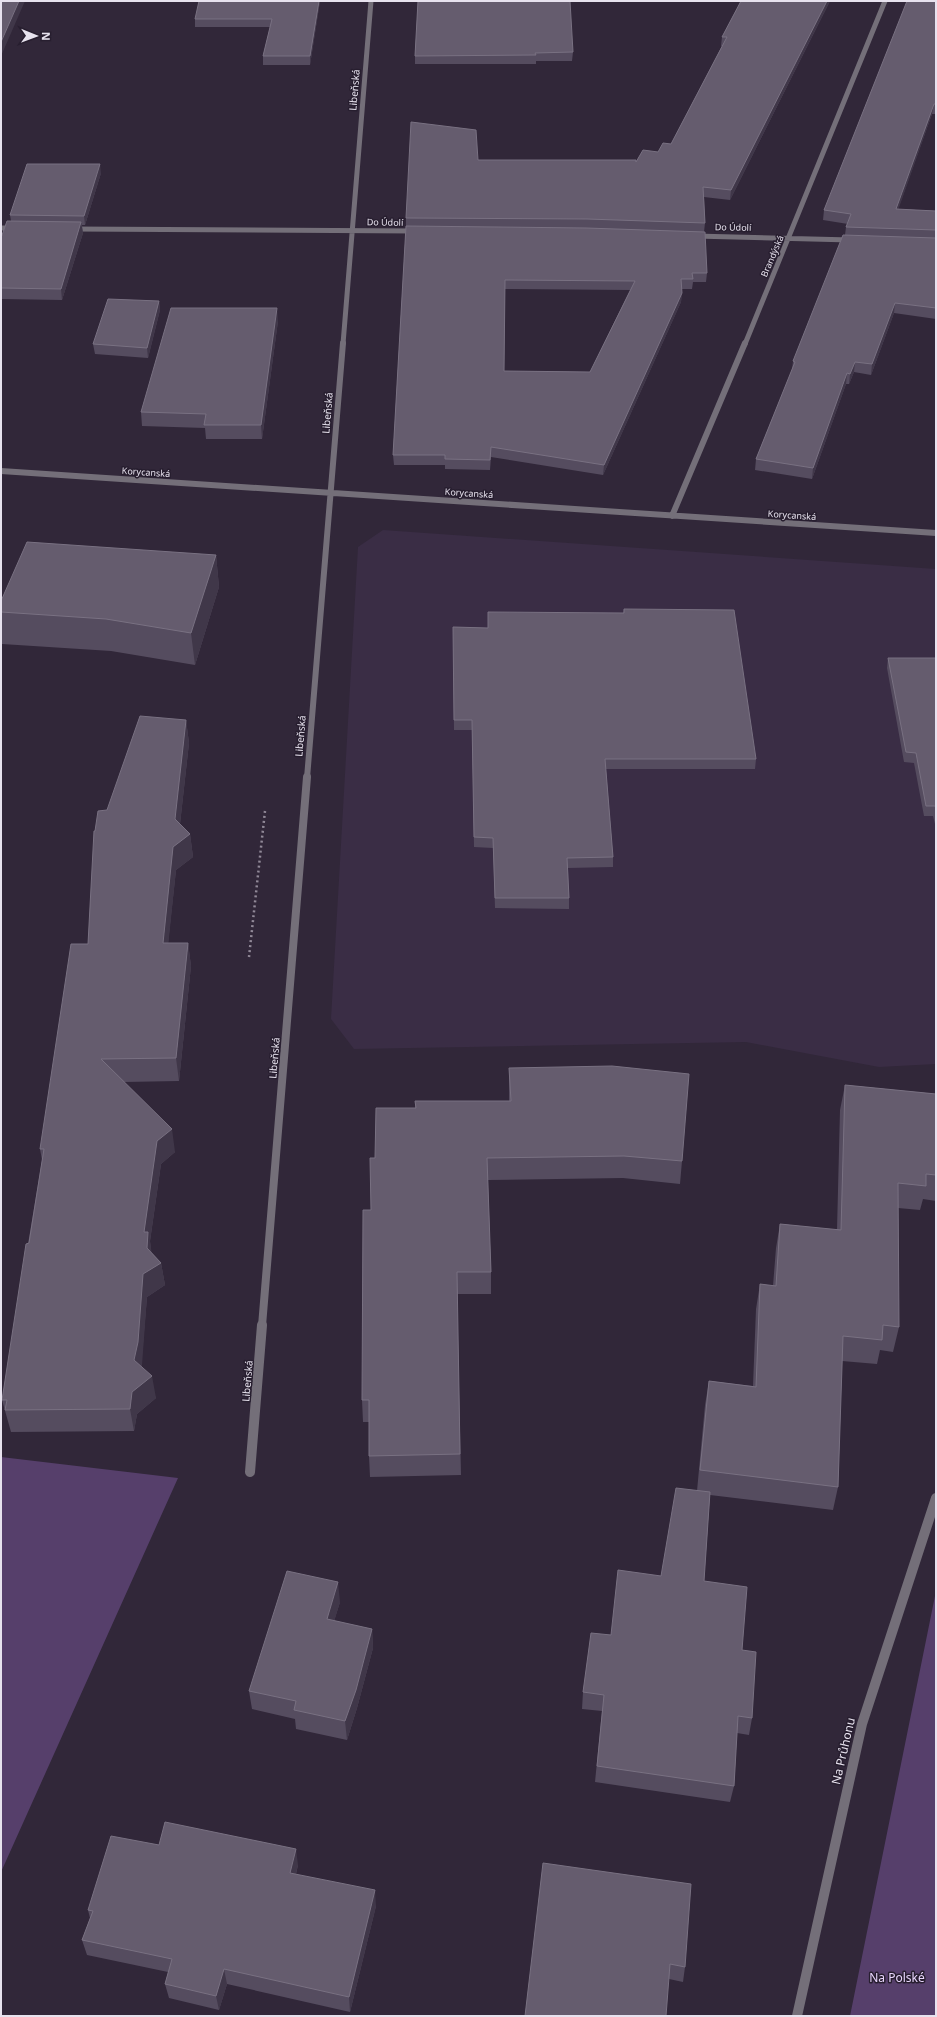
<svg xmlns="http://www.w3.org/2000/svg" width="937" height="2017" viewBox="0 0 937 2017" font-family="'Noto Sans',sans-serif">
<rect width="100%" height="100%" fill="#312739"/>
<path fill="#3a2d45" d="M383 530 936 569V1064L879 1067 746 1042 354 1049 331 1019 358 547Z"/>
<path fill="#563f6b" d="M1 1457 178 1478 1 1872Z
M936 1591V2016H850Z"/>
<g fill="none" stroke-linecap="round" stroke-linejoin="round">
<path stroke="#918998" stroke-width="2.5" stroke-dasharray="2 3" stroke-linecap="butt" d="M249 957 265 811"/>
<path stroke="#746f79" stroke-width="5" d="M1 228H15
M73 229 415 231
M695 236 851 240
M343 344 371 1
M745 344 885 1"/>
<path stroke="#746f79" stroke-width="6" d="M1 471 936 533
M672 516 745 343
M307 778 343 343"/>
<path stroke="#746f79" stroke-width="8" d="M262 1326 307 777"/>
<path stroke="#746f79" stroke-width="10" d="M250 1472 262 1325
M797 2016 862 1724 936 1498"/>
</g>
<path fill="#554c5f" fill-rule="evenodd" d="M320 1 310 65H263V56L270 27H195V19Z
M418 1 573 52 572 61H536V64H415V56Z
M741 1H830L730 200 704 197 705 223 704 232 707 273 706 282H693L692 289H682L681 302 603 475 491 457 490 470 445 469V465H394L393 455 406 226V218L478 160 636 162 658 152 671 144 722 46H721L722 37ZM505 289 630 290 590 372 504 371Z
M936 1V114H932L898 209 936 211V319L894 313 871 375 854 372 849 384H846L812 479 755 470 756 459 792 370 793 361 845 235 846 227 848 224 823 220 824 210Z
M101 173 85 225H82L83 233 62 300 1 299V238L11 221 10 215Z
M159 301 160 310 148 358 95 354 93 344Z
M278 321 262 439H206L205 428 142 426 141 412Z
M216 555 219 587 195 665 111 651 2 644 1 636V601Z
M624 609 756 759 755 769H606L613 857V867L568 868 569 898V909L495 908 493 848 474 847 472 730H454L453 627 488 628 623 613Z
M888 658H936V828L933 816H924L914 763 904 762 887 668Z
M186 720 189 743 180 824 190 834 193 857 176 870 168 943H188L191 966 179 1081 124 1082 175 1152 161 1164 150 1241 151 1252 161 1263 165 1285 147 1297 141 1367 156 1398 137 1414 134 1431 11 1432 2 1400 42 1160 40 1149 88 944 95 831 107 810Z
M509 1068 682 1161 680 1184 623 1178 488 1180 491 1272V1294H457L461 1475 370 1477 369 1456V1422H363L362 1400 371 1210 415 1108V1101H509Z
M845 1085 936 1094V1201L923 1199 920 1210 898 1208 899 1327 893 1352 880 1350 877 1364 842 1361 838 1487 833 1510 710 1495 704 1581 742 1650 752 1718 749 1735 737 1733 734 1786 730 1802 595 1782 602 1711 582 1709 583 1692 611 1635 661 1576 697 1491 705 1405 709 1381 753 1386 756 1309 760 1284 773 1286 776 1248 780 1224 837 1230 840 1110Z
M340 1602 334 1621 372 1629 373 1648 357 1708 347 1740 296 1729 295 1719 252 1709 249 1691Z
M543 1863 685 1967 683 1982 669 1979Z
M298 1865 296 1874 376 1906 350 2012 227 1984 219 2010 169 1998 165 1984 168 1972 87 1955 82 1940 90 1918 88 1910Z"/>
<path fill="#403749" d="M19 1H25L1 56V42Z
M319 1H320L310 65V56Z
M827 1H830L730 200 731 190Z
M934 104 932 114 895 219 896 209Z
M100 164 101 173 85 225 84 216Z
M81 222 83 233 62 300 61 289Z
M682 293 681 302 603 475 604 465Z
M159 301 160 310 148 358 147 348Z
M895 303 894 313 871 375 872 364Z
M277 308 278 321 262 439 261 425Z
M855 362 854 372 849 384 850 374Z
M847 373 846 384 812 479 813 468Z
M216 555 219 587 195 665 191 633Z
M186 720 189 743 178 842 175 819Z
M190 834 193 857 176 870 166 966 163 943 173 847Z
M188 943 191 966 179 1081 176 1058Z
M172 1129 175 1152 161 1164 150 1241 152 1255 161 1263 165 1285 147 1297 142 1365 138 1383 134 1360 144 1232 157 1141Z
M152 1376 156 1398 137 1414 134 1431 130 1409 132 1392Z
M338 1582 340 1602 329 1638 327 1619Z
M372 1629 373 1648 357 1708 347 1740 345 1721Z
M296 1849 298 1865 292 1889 290 1873Z
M375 1890 376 1906 350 2012 349 1997Z
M224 1969 227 1984 219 2010 216 1996Z"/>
<path fill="#655c6e" stroke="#797182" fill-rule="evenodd" d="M1 1H19L1 42Z
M199 1H319L310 56H263L272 19H195Z
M418 1H570L573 52 535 53 536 55 415 56Z
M741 1H827L731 190 703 187 705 223 587 219 406 218 411 122 476 130 478 160H636V162L643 150 658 152 663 143 671 144 727 37H722Z
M907 1H936V104H934L896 209 936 211V230L846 227 851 214 824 210Z
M27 164H100L84 216 10 215Z
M7 221 81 222 61 289 1 288V238Z
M406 226 586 228 705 232 707 273H692L693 279H681L682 293 604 465 491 447 490 460 445 459V455H393ZM505 280 635 281 590 372 504 371Z
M843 235 936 238V308L895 303 872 364 855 362 850 374 847 373 813 468 756 459 795 362 793 361Z
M108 299 159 301 147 348 93 344Z
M171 308H277L261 425H204L206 414 141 412Z
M27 542 216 555 191 633 106 619 1 612V601Z
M624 609 734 610 756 759H605L613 857 567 858 569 898H495L493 838 474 837 472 720H454L453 627 488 628V612L624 613Z
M888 658H936V808L935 806H926L916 753 906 752Z
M140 716 186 720 175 819 190 834 173 847 163 943H188L176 1058 101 1059 172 1129 157 1141 144 1232H148L147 1248 161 1263 143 1274 138 1342 134 1360 152 1376 132 1392 130 1409 5 1410 7 1400H2L26 1244 29 1243 44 1149H40L71 944H88L94 831H95L98 811 107 810Z
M612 1066 689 1074 682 1161 624 1156 487 1158 491 1272H457L460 1454 369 1456V1400H362L363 1210H371L370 1158H375L376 1108H416L415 1101H511L509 1068Z
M845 1085 936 1094V1175L926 1174V1186L898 1183 899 1327 883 1325 882 1340 843 1336 838 1487 700 1470 709 1381 756 1387 760 1284 776 1286 780 1224 841 1230Z
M676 1488 710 1492 704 1581 747 1587 742 1650 756 1652 752 1718 738 1716 734 1786 597 1766 604 1695 583 1692 591 1633 611 1635 618 1570 661 1576Z
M287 1571 338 1582 327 1619 372 1629 356 1690 345 1721 294 1710 296 1701 249 1691Z
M165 1822 296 1849 290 1873 375 1890 349 1997 224 1969 216 1996 165 1984 172 1959 82 1940 93 1911 88 1910 111 1836 159 1845Z
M543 1863 691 1884 685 1967 670 1964 666 2016H525Z"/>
<g text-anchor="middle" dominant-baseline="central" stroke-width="3" stroke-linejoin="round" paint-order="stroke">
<g font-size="9" fill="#e7e2ee" stroke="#271e2f">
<text transform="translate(385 222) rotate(1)">Do Údolí</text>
<text transform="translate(733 227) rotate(1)">Do Údolí</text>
<text transform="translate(772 256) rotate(-67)">Brandýská</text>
<text transform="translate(146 472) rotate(4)">Korycanská</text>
<text transform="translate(469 493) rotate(4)">Korycanská</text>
<text transform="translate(792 515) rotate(4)">Korycanská</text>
</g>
<g font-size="10" fill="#e7e2ee" stroke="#271e2f">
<text transform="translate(354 90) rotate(-85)">Libeňská</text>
<text transform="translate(327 413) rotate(-85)">Libeňská</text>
<text transform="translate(300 736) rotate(-85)">Libeňská</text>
<text transform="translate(274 1058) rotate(-85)">Libeňská</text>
<text transform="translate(247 1381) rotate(-85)">Libeňská</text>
</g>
<g font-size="12" fill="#e7e2ee" stroke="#271e2f">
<text transform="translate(843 1751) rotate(-77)">Na Průhonu</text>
</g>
<g font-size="12" fill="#e9d6fd" stroke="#271e2f">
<text x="897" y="1977">Na Polské</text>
</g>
</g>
<rect width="937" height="2017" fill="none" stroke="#e7e2ee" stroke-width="4"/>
<g transform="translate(36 36) rotate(91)" stroke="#271e2f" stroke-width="3" paint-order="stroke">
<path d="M0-3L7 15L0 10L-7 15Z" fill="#e7e2ee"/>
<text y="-6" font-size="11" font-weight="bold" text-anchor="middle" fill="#e7e2ee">N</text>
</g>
</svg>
